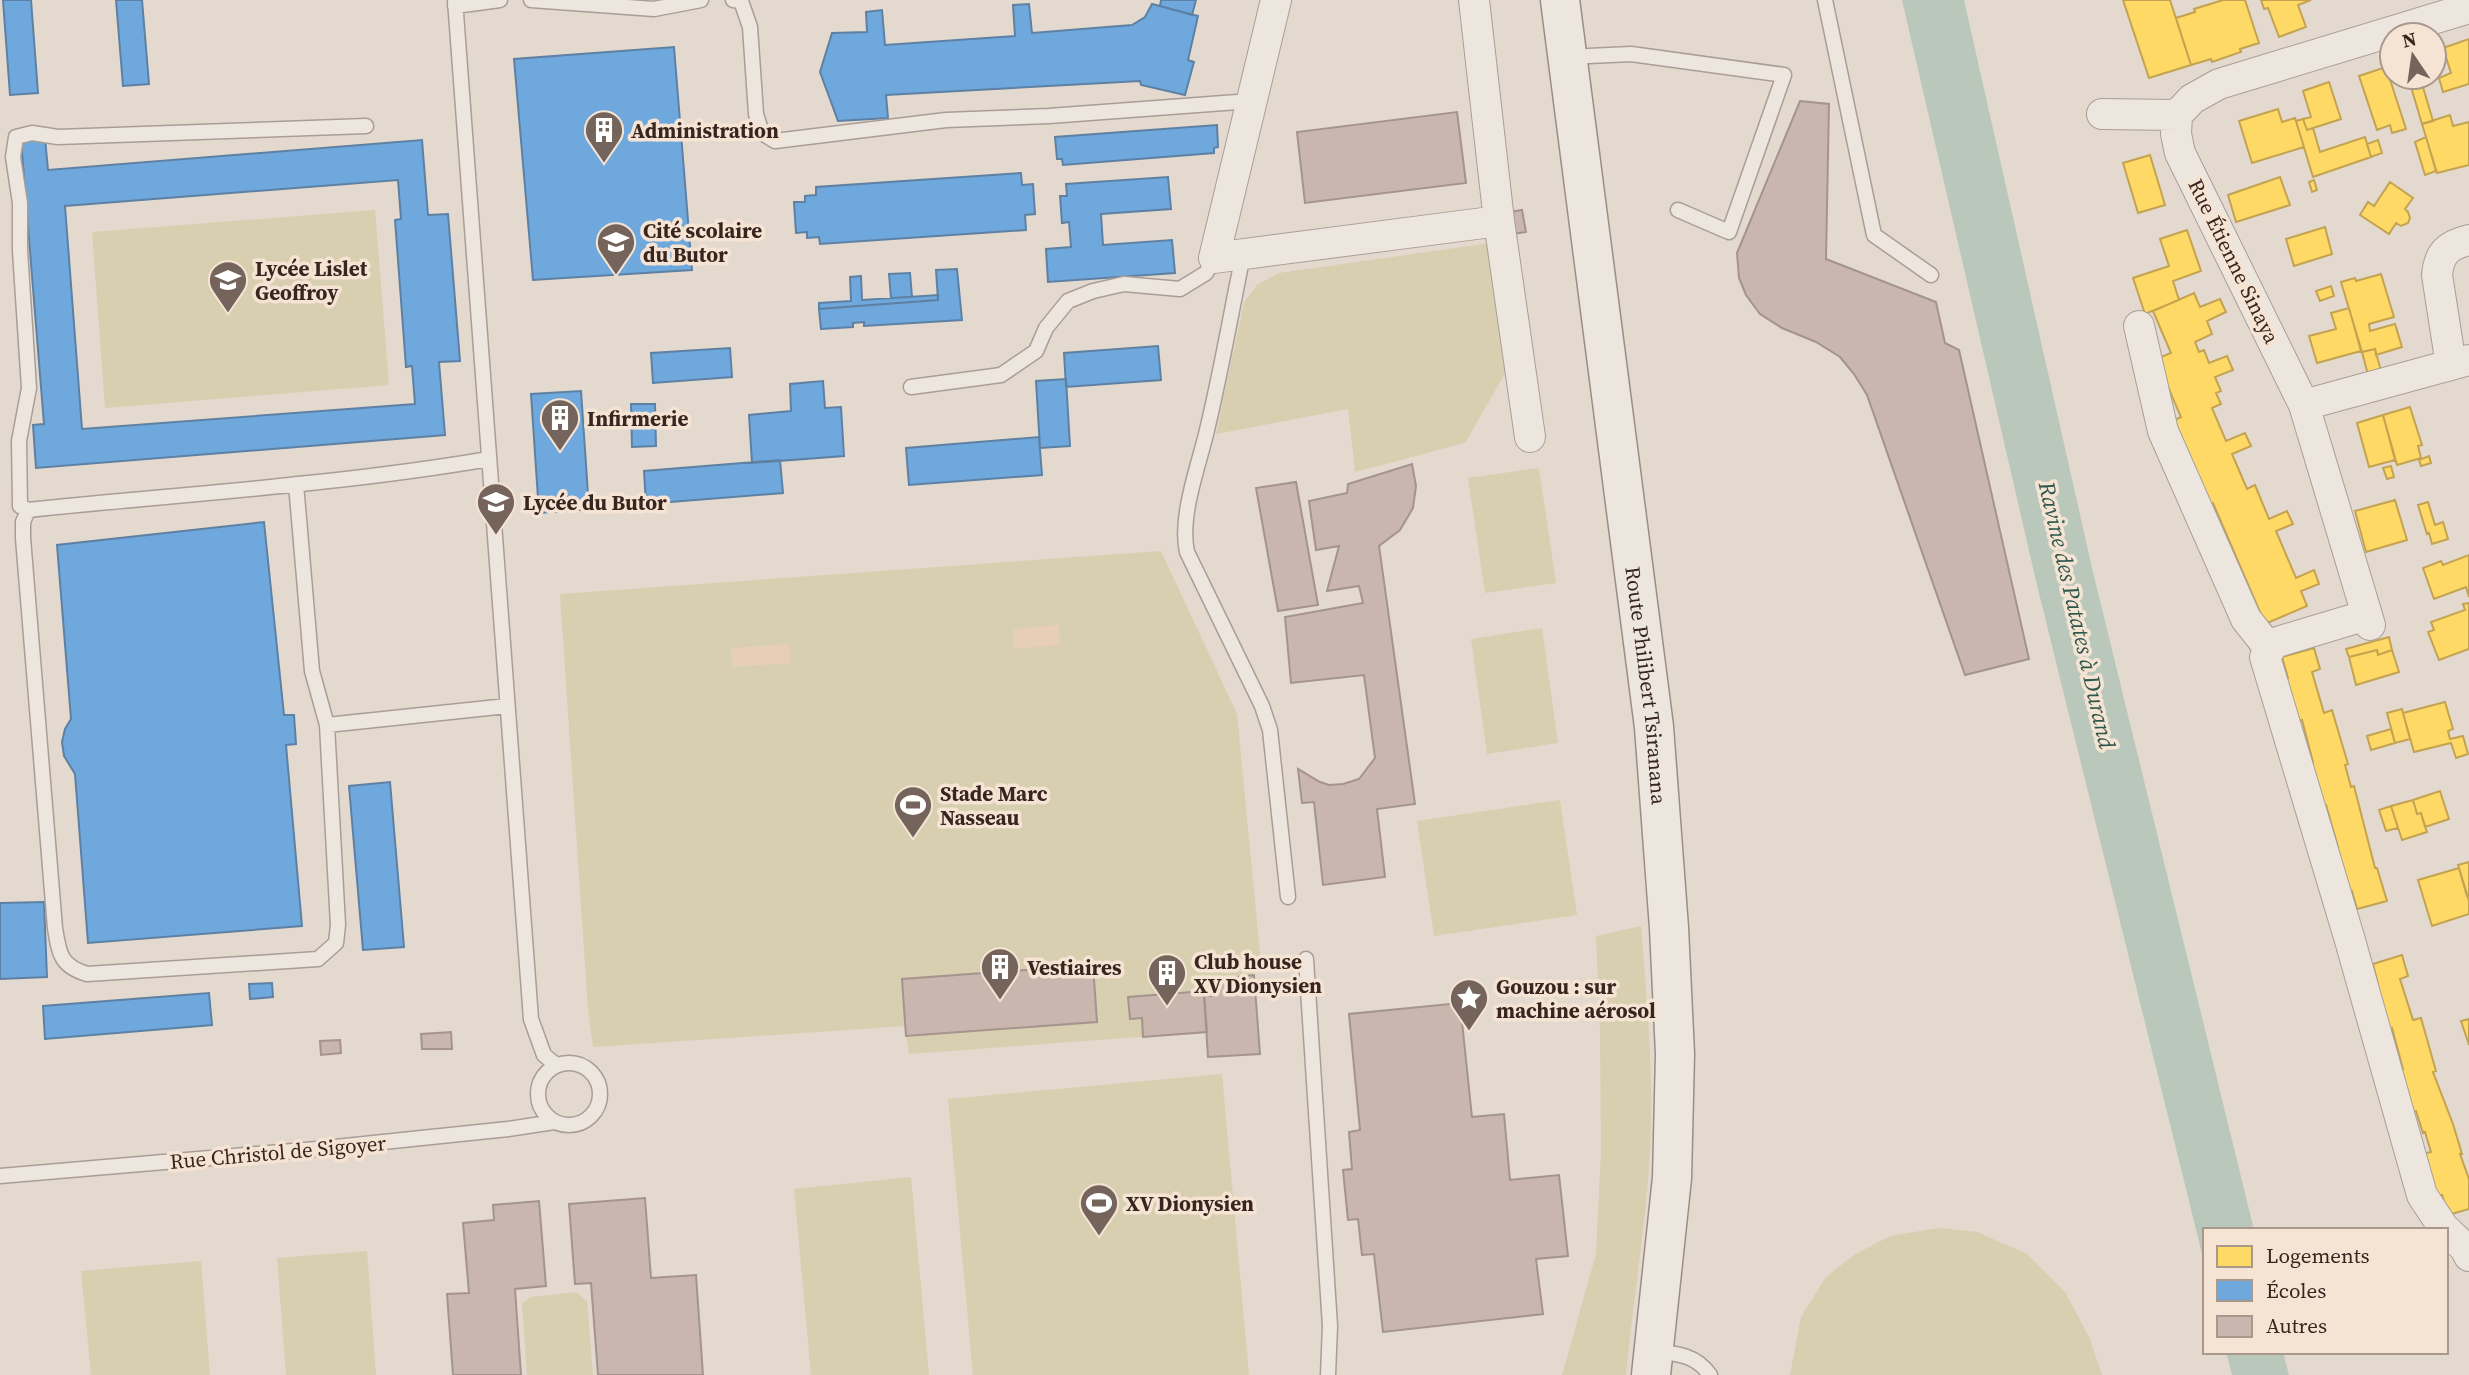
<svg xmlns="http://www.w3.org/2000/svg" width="2469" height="1375" viewBox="0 0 2469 1375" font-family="'Source Serif 4',serif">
<rect width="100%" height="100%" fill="#e4d9ce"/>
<path fill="#d7cfb0" d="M375 210 389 385 105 408 92 232Z
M1497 242 1511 363 1465 443 1355 472 1348 409 1216 434 1244 302 1257 285 1279 273Z
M1539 468 1556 583 1485 593 1468 478Z
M1161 551 1237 714 1261 964 1207 1032 909 1054 905 1026 593 1047 588 1010 560 594Z
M1542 628 1558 743 1487 754 1471 639Z
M1560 800 1577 915 1434 936 1417 821Z
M1641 926C1647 1000 1654 1077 1650 1151 1646 1226 1633 1300 1626 1375H1562L1596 1254 1601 1152 1600 1031 1596 936Z
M1222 1074 1249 1375H973L948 1099Z
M911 1177 929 1375H811L794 1189Z
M1939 1228 1977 1232 2027 1254 2065 1292 2089 1337 2102 1375H1790L1801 1317 1826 1277 1854 1255 1890 1236Z
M367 1251 376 1375H286L277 1258Z
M201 1261 210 1375H91L81 1271Z
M576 1292 587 1301 593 1375H527L522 1304 530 1297Z"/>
<path fill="#e7cfb6" d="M1059 625 1060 645 1014 649 1013 629Z
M789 644 791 663 732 667 731 648Z"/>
<path fill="#b9c8bb" d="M1902 0H1964L2092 568 2254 1230H2205V1266L2036 581Z
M2226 1352H2283L2289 1375H2232Z"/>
<path fill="#ffd966" stroke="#c3a351" stroke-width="2" d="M2123 0H2170L2191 65 2149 78Z
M2223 0H2245L2259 43 2240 49 2241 52 2212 62 2211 59 2191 65 2176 18 2195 12 2194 9Z
M2261 0H2311L2298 5 2306 27 2279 37 2268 8 2264 9Z
M2469 39V84L2443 92 2439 78 2451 73 2443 48Z
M2386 67 2406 129 2392 133 2390 125 2377 130 2359 76Z
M2420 77 2433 121 2422 124 2409 80Z
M2329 82 2341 119 2307 130 2303 119 2311 117 2303 91Z
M2278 109 2282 122 2295 118 2304 147 2252 163 2239 121Z
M2450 115 2453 126 2469 122V165L2437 173 2422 124Z
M2303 119 2307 130 2313 128 2320 152 2365 137 2371 157 2313 177 2296 121Z
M2426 137 2436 171 2425 175 2415 142Z
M2378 140 2382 153 2371 157 2367 144Z
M2150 155 2165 205 2138 213 2123 163Z
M2280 177 2290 205 2236 222 2228 195Z
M2314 180 2317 190 2312 192 2309 182Z
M2390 182 2413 198 2405 209 2408 212 2410 218 2408 223 2401 226 2396 223 2389 234 2360 215 2368 202 2374 206Z
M2325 227 2332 254 2294 266 2286 239Z
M2187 230 2201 271 2173 281 2179 300 2145 314 2133 278 2169 266 2160 239Z
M2381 274 2394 317 2369 324 2370 331 2395 324 2402 347 2376 355 2375 349 2362 352 2341 282 2355 278 2356 281Z
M2331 286 2334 296 2320 301 2316 291Z
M2194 293 2200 307 2220 299 2226 312 2207 321 2212 334 2195 342 2199 352 2204 350 2209 363 2227 356 2233 370 2215 377 2221 391 2216 393 2221 404 2212 408 2226 441 2245 433 2251 446 2232 454 2247 489 2255 485 2269 519 2287 511 2293 524 2276 531 2296 578 2314 570 2319 584 2301 591 2307 606 2265 624 2213 503 2205 507 2169 423 2181 417 2156 359 2171 353 2153 311Z
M2349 308 2361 351 2317 363 2309 336 2336 329 2331 313Z
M2375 349 2381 371 2368 375 2362 352Z
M2410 407 2422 445 2418 446 2421 458 2397 465 2383 415Z
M2383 415 2395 460 2369 467 2357 423Z
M2429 456 2431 463 2421 466 2419 460Z
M2391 466 2394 477 2387 479 2383 468Z
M2395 500 2407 540 2366 552 2355 511Z
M2428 502 2435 525 2443 522 2448 539 2432 544 2429 533 2427 534 2418 505Z
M2469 555V597L2466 587 2434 599 2423 568 2441 561 2443 565Z
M2469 603V649L2439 660 2428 632 2434 630 2431 622 2465 610 2463 604Z
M2389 637 2392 650 2378 655 2377 650 2349 657 2346 649Z
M2314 648 2320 669 2312 672 2324 713 2332 710 2348 764 2345 765 2351 787 2354 786 2375 868H2377L2387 901 2357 909 2352 891 2343 893 2330 849 2338 847 2326 805 2317 807 2305 764 2313 762 2302 720 2292 723 2280 680 2288 678 2282 657Z
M2377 650 2378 655 2392 650 2399 672 2356 685 2349 657Z
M2445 702 2453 729 2448 731 2450 739 2463 736 2468 754 2456 758 2451 743 2414 752 2403 713Z
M2402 709 2410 739 2395 743 2387 713Z
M2391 729 2395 743 2371 750 2367 736Z
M2440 791 2449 819 2425 827 2421 813 2417 814 2413 800Z
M2413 800 2417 814 2421 813 2427 832 2402 840 2391 806Z
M2391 806 2398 828 2386 831 2379 810Z
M2469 862V895L2467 896 2458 865Z
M2459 868 2469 901V914L2432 926 2418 880Z
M2402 955 2408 976 2400 979 2413 1020 2421 1018 2436 1071 2433 1072 2453 1124 2462 1154H2460L2469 1179V1209L2448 1215 2442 1195 2436 1196 2422 1154 2431 1152 2425 1132 2423 1133 2416 1111 2409 1114 2396 1071 2403 1069 2392 1028 2384 1030 2370 986 2378 984 2373 964Z
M2469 1019V1045L2461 1021Z"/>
<path fill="#6fa8dc" stroke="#5e81a3" stroke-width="2" fill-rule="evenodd" d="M3 0H31L38 93 10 95Z
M116 0H142L149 84 123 86Z
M1161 0H1196L1192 15 1160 6Z
M1029 4 1032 33 1132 25 1145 17 1152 4 1198 16 1188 60 1194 62 1185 95 1141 85 1140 81 886 95 888 118 838 121 820 72 832 33 867 32 866 12 882 10 885 45 1015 36 1013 5Z
M674 47 692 270 533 280 514 59Z
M1217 125 1218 147 1214 148V153L1063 165 1062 159H1057L1055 137Z
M45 138 48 170 422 140 428 215 448 214 460 361 439 362 445 435 36 468 33 425 44 424 21 140ZM398 180 401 219 395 220 406 367 412 366 415 404 82 429 65 206Z
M1021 173 1022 185 1033 184 1035 214 1025 215 1026 230 820 244 819 237 807 238V232L796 233 794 202H805V196L816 195V187Z
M1168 177 1171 209 1101 214 1103 245 1172 240 1175 273 1048 282 1046 249 1071 247 1069 222 1062 223 1060 196H1067L1066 184Z
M957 269 962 320 864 326V322L853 323V327L821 329 819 309 938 300 936 270Z
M910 273 912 297 891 298 889 274Z
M861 276 862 300 938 295V300L819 309V303L851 301 850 277Z
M1158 346 1161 380 1066 387 1064 353Z
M730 348 732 377 653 383 651 353Z
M1066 379 1070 446 1040 448 1036 381Z
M823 381 825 408 841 407 844 456 752 463 749 415 791 411 790 384Z
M581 391 589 509 539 513 531 394Z
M631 404H655L656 446 632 447Z
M1039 437 1042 475 909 485 906 448Z
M780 460 783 493 646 504 644 471Z
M264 522 284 715H294L296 744 286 745 302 926 88 943 75 774 64 756 62 742 65 729 71 719 57 545Z
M390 782 404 947 363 950 349 786Z
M44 902 47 977 0 979V903Z
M272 983 273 997 250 999 249 984Z
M209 993 212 1025 45 1039 43 1006Z"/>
<path fill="#c8b6af" stroke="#a4948d" stroke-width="2" d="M1800 101 1829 104 1826 259 1936 302 1945 343 1959 350 2029 659 1965 675 1867 395 1854 374 1840 357 1816 342 1782 328 1760 314 1746 295 1739 278 1737 253Z
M1457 112 1466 183 1305 203 1297 132Z
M1522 210 1526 232 1512 234 1509 212Z
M1412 464 1416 486 1413 508 1400 530 1379 546 1415 804 1377 809 1385 877 1323 885 1314 802 1302 803 1298 769 1320 782 1329 785 1343 784 1359 779 1375 758 1364 675 1291 683 1285 617 1363 603 1359 586 1327 591 1339 546 1316 550 1309 501 1347 493 1348 484Z
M1296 482 1318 605 1278 611 1256 488Z
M1093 965 1097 1022 906 1036 902 979Z
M1254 975 1260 1054 1208 1057 1204 996H1214L1212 980Z
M1204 991 1207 1032 1143 1037 1142 1018 1130 1019 1128 997Z
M1460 1003 1472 1117 1504 1114 1510 1180 1559 1175 1568 1256 1536 1259 1543 1314 1383 1332 1374 1254 1362 1255 1358 1219 1348 1220 1343 1170 1352 1169 1349 1132 1360 1130 1349 1014Z
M451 1032 452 1049H422L421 1034Z
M340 1040 341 1053 321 1055 320 1041Z
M645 1198 651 1278 696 1275 703 1375H598L591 1283 575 1284 569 1204Z
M539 1201 546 1286 515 1289 521 1375H453L447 1294 469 1293 463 1223 494 1220 493 1205Z"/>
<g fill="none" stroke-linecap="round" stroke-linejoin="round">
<g stroke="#a99e97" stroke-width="17">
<path id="service" d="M455 0 531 1019 544 1055 555 1064
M531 0 654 9 701 0
M733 0 741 1 750 27 756 114 762 133 775 141 946 120 1049 116 1251 101
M1825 0 1874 235 1931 275
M455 6 500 0
M1568 57 1631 54 1784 75 1729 232 1678 210
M366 126 58 137 32 133 16 137 13 157 20 203V251L29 388 19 441 20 506 28 510C182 494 336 485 489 459
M1243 255C1231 313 1221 372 1207 430 1199 465 1179 516 1187 552L1262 706 1270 730 1288 897
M911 387 1001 375 1036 351 1046 328 1068 301 1093 291 1124 284 1180 289 1206 273 1214 258
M296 484 312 671 327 725
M28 510 23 522V538L55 928C59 953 60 966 87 974L318 959 336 943 338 925 327 725 507 706
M1306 959 1330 1326 1328 1375
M538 1094a31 31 0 1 1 62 0a31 31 0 1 1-62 0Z
M0 1176 316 1149 508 1129 554 1122
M1656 1352C1678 1353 1697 1356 1710 1375"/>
</g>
<g stroke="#a99e97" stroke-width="32">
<path id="minor" d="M1276 0 1214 258 1499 221
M1474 0 1499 221 1530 437
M2102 114 2177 115
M2139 326 2163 431 2246 619 2269 648
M2451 365 2437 275C2439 253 2448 245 2469 240
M2304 405 2469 360
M2367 615 2274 643 2265 657 2349 937 2422 1195 2445 1230
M2370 625 2304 405 2180 153 2176 134 2177 115 2192 99 2219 84 2469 8
M2446 1230 2465 1248 2469 1256"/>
</g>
<g stroke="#998e86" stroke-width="41">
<g id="secondary">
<path id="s1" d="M1560 0 1654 727 1669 928 1675 1054 1672 1178 1651 1375"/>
</g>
</g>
<use href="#service" stroke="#ece6df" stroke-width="14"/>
<use href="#minor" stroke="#ece6df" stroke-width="30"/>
<use href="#secondary" stroke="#ece6df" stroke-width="38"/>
</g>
<defs>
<g id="building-pin" transform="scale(2.0125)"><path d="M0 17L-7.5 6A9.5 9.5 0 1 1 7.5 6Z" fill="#74645c" stroke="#f5e4d4"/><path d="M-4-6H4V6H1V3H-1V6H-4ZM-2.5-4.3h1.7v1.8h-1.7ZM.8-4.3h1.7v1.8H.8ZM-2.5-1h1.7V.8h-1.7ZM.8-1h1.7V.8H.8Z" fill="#fff"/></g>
<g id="university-pin" transform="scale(2.0125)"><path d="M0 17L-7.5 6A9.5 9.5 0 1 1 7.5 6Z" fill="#74645c" stroke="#f5e4d4"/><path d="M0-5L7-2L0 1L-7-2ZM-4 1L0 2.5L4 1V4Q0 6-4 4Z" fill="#fff"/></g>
<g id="school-pin" transform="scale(2.0125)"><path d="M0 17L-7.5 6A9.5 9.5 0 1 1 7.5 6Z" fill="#74645c" stroke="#f5e4d4"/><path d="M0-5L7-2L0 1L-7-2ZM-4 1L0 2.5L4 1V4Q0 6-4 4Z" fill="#fff"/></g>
<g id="stadium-pin" transform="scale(2.0125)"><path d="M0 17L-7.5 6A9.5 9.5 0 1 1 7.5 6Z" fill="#74645c" stroke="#f5e4d4"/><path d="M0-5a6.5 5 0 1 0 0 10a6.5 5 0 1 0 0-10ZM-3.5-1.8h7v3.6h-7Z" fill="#fff"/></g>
<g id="sight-pin" transform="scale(2.0125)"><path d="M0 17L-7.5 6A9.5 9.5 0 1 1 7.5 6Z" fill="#74645c" stroke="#f5e4d4"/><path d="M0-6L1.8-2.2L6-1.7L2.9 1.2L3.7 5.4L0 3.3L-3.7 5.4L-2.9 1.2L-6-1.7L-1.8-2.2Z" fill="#fff"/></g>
</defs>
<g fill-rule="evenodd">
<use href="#building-pin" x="604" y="130"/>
<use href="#university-pin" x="616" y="242"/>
<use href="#school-pin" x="228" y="280"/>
<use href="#building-pin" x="560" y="418"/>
<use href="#school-pin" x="496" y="502"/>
<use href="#stadium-pin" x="913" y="805"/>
<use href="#building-pin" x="1000" y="967"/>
<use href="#building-pin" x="1167" y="973"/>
<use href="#sight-pin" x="1469" y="998"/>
<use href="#stadium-pin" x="1099" y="1203"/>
</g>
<g text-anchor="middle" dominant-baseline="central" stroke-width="7" stroke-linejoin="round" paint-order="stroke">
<g font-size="21" font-weight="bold" fill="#38251f" stroke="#f5e4d4" text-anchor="start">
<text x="631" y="130">Administration</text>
<text x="643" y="230">Cité scolaire<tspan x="643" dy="24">du Butor</tspan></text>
<text x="255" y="268">Lycée Lislet<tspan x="255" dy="24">Geoffroy</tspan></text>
<text x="587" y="418">Infirmerie</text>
<text x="523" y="502">Lycée du Butor</text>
<text x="940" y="793">Stade Marc<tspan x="940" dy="24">Nasseau</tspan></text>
<text x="1194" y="961">Club house<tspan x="1194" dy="24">XV Dionysien</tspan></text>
<text x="1027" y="967">Vestiaires</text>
<text x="1496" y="986">Gouzou : sur<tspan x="1496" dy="24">machine aérosol</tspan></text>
<text x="1126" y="1203">XV Dionysien</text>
</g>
<g font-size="21" fill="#38251f" stroke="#f5e4d4">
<text transform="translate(2234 261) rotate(64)">Rue Étienne Sinaya</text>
<text stroke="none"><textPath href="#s1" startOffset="691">Route Philibert Tsiranana</textPath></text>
<text transform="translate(278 1152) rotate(-5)">Rue Christol de Sigoyer</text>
</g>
<g font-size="23" font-style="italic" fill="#2e584c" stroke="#f5e4d4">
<text transform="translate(2077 615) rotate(77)">Ravine des Patates à Durand</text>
</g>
</g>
<rect x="2203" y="1228" width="245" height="126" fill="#f5e4d4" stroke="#a9988c" stroke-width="2"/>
<rect x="2217" y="1246" width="35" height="21" fill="#ffd966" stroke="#a9988c" stroke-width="2"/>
<text x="2266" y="1263" font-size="21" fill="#38251f">Logements</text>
<rect x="2217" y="1280" width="35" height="21" fill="#6fa8dc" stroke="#a9988c" stroke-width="2"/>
<text x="2266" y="1298" font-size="21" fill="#38251f">Écoles</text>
<rect x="2217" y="1316" width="35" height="21" fill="#c8b6af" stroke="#a9988c" stroke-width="2"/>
<text x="2266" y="1333" font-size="21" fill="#38251f">Autres</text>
<g transform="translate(2413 56) rotate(347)"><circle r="33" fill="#f5e4d4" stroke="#a9988c" stroke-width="2"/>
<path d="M0-5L12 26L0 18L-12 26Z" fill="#74645c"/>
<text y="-10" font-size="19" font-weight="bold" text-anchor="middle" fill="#38251f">N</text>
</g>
</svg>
